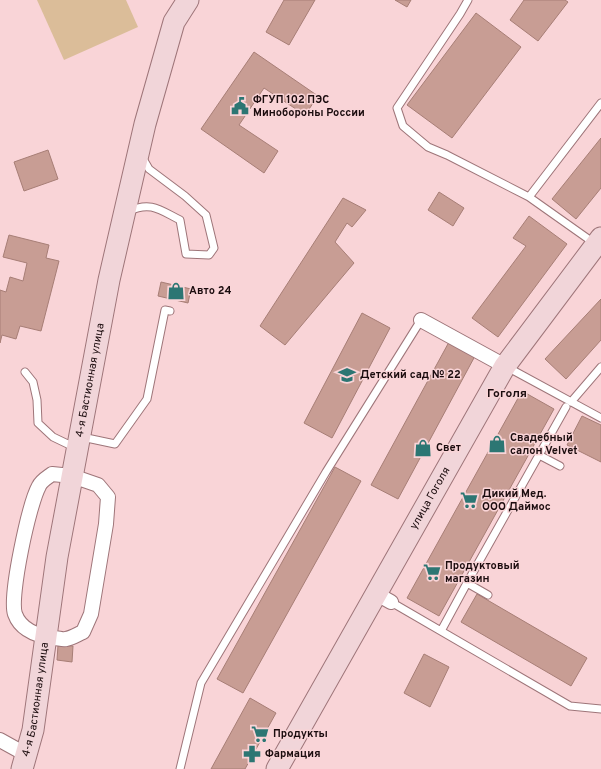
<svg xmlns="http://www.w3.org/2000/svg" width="601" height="769" viewBox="0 0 601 769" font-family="Overpass,sans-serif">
<rect width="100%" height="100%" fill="#f9d4d7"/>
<path fill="#dbbd99" d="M37 0H126L138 27 64 60Z"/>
<path fill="#c89d94" stroke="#a77e76" d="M284 0H315L289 45 266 32Z
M395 0H411L407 7Z
M524 0H565L568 2 538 41 510 20Z
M476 13 521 47 452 138 407 105Z
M254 52 318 96 305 115 264 88 239 125 278 151 264 173 201 129Z
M601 138V188L576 219 552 199Z
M48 150 58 179 24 191 14 162Z
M439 192 464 208 453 226 428 210Z
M343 198 366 210 352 227 347 223 335 242 354 263 285 345 260 326Z
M529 216 567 244 498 337 472 318 526 246 513 238Z
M9 235 49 245 46 258 59 261 41 331 20 326 16 339 2 335 0 343V290L6 292 10 277 23 281 27 263 3 257Z
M161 282 191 289 188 303 158 296Z
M601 299V340L566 379 545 359Z
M362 313 390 328 332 438 304 423Z
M449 342 475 356 398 499 371 485Z
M522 391 554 409 439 616 407 598Z
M582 416 601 425V462L567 445Z
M335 467 361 481 243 693 217 679Z
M477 594 587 658 571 686 461 622Z
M58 645 73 646 72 662 57 660Z
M424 654 449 667 430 707 404 693Z
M250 698 276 713 245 769H211Z"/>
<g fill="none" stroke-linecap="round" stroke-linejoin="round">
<g stroke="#9e7579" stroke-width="9">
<path id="lane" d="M468 0 460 14 397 108 403 126 428 147 447 155 529 197
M129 211C151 201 160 210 180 220L186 254 209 255 214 248 206 215 185 196 149 169 142 157
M594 243 529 197 601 103
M507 367 601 418
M25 372 33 382 37 400 38 423 53 437 76 448
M571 402 601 367
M82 437 115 444 147 399 165 310 170 311
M539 455 566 407
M467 583 488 595
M391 602 570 706 601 709
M441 631 467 583 539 455 560 466
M180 769 201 683 326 472 421 320"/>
</g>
<g stroke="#9e7579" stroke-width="16">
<path id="street" d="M421 320 505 366
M52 474 72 476 98 485 108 497 106 524 91 614 83 632C78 634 72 638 66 639 63 640 58 638 54 638 38 636 21 631 15 614 9 597 29 504 39 486 41 481 48 477 52 474Z
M375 593 391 602
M0 740 27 755"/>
</g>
<g stroke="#9e7579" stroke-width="23">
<g id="secondary">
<path id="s1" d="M22 769 33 730 57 557 109 280 145 124 174 22 188 0"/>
<path id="s2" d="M277 769 505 366 601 238"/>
</g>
</g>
<use href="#lane" stroke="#fff" stroke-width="7"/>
<use href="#street" stroke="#fff" stroke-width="14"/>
<use href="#secondary" stroke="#f1d5d9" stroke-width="21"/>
</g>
<defs>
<g id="civic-bare" transform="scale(1.38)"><path d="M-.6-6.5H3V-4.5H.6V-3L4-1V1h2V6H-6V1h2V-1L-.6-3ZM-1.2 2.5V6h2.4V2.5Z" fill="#2c7673" stroke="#f9d4d7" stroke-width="2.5" paint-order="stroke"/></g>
<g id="shop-bare" transform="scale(1.38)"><path d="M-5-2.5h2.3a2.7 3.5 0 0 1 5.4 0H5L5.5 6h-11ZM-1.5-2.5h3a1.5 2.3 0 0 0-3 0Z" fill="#2c7673" stroke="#f9d4d7" stroke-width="2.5" paint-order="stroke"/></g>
<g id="school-bare" transform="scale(1.38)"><path d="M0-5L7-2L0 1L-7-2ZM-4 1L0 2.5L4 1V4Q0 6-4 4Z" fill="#2c7673" stroke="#f9d4d7" stroke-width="2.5" paint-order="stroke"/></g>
<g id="supermarket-bare" transform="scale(1.38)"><path d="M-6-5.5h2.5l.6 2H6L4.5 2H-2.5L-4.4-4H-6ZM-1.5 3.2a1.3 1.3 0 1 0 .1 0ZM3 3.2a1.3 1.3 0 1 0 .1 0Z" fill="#2c7673" stroke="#f9d4d7" stroke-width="2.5" paint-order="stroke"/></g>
<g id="pharmacy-bare" transform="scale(1.38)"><path d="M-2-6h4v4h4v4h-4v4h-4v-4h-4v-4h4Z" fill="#2c7673" stroke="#f9d4d7" stroke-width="2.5" paint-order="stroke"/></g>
</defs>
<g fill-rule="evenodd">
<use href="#civic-bare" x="240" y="106"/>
<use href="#shop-bare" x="176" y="291"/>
<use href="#school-bare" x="347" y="375"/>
<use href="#shop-bare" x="497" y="444"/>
<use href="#shop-bare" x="423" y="448"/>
<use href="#supermarket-bare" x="469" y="500"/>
<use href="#supermarket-bare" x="432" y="572"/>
<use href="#supermarket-bare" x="260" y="734"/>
<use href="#pharmacy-bare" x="252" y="754"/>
</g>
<g text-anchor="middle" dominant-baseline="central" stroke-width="3" stroke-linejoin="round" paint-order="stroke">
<g font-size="11" font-weight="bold" fill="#1b0c0e" stroke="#f9d4d7" text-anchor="start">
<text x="253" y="100">ФГУП 102 ПЭС<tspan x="253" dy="13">Минобороны России</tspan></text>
<text x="189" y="291">Авто 24</text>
<text x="360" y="375">Детский сад № 22</text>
<text x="510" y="438">Свадебный<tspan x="510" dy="13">салон Velvet</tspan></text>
<text x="436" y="448">Свет</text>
<text x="482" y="494">Дикий Мед.<tspan x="482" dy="13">ООО Даймос</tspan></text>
<text x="445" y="566">Продуктовый<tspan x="445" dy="13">магазин</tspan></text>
<text x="273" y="734">Продукты</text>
<text x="265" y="754">Фармация</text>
</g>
<g font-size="11" fill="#1b0c0e" stroke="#f9d4d7">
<text stroke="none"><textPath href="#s1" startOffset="395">4-я Бастионная улица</textPath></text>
<text stroke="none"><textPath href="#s2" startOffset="311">улица Гоголя</textPath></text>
<text stroke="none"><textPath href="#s1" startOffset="71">4-я Бастионная улица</textPath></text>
</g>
<g font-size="12" font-weight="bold" fill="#1b0c0e" stroke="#f9d4d7">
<text x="507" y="394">Гоголя</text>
</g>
</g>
</svg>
